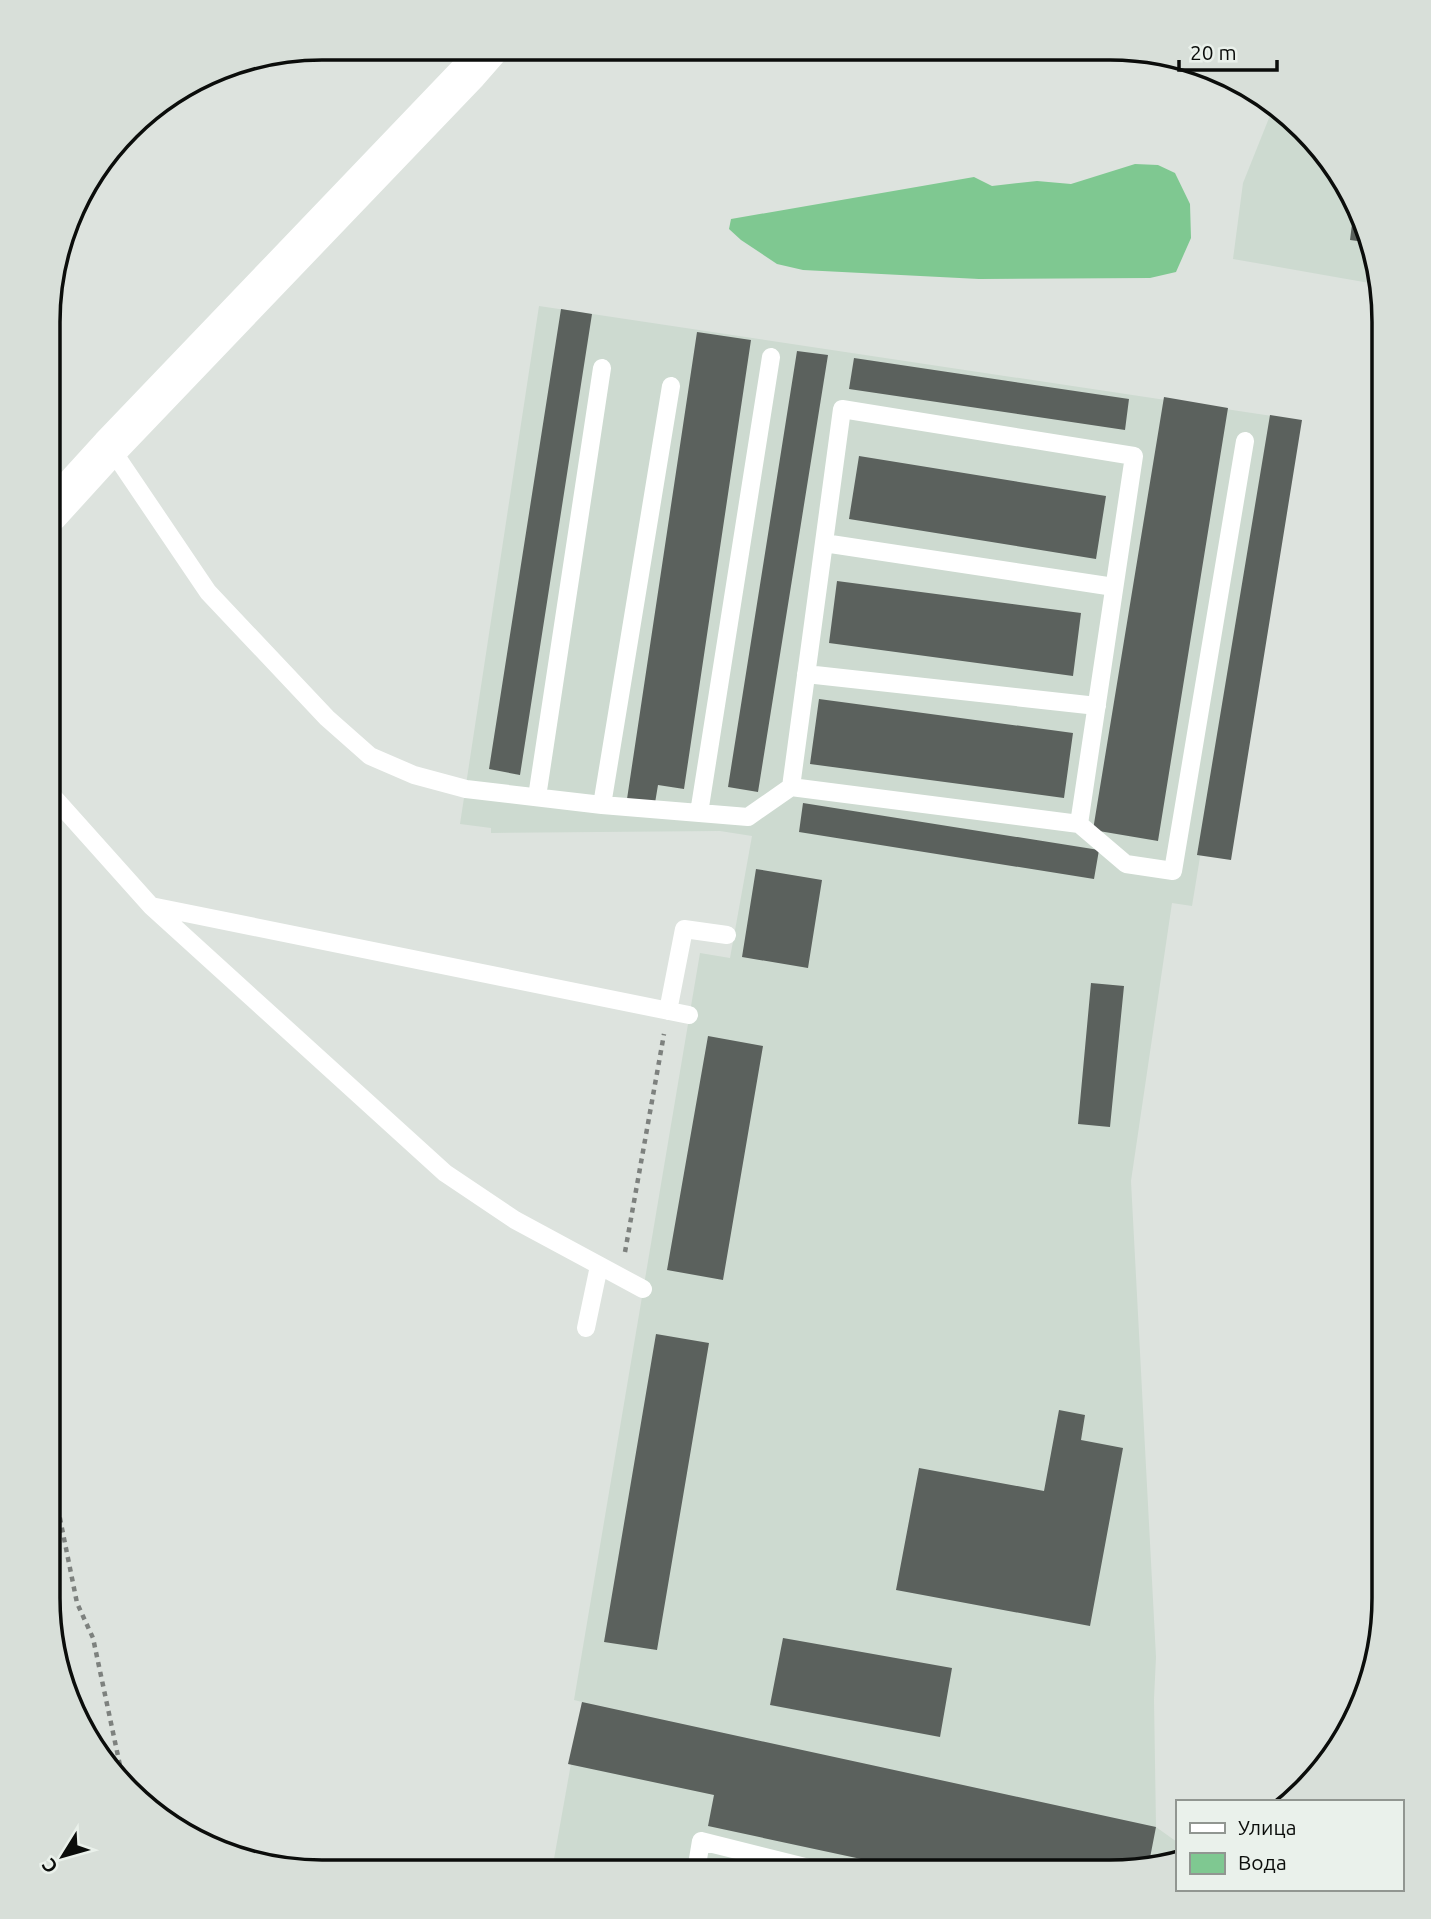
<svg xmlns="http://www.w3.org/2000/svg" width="1431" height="1919" viewBox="0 0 1431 1919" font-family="Ubuntu,sans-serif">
<rect width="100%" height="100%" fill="#dde3de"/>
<path fill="#cddad0" d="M1275 103 1355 200 1375 284 1233 259 1243 183Z
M539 306 1272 416 1192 906 1172 903 1131 1181 1156 1657 1154 1699 1156 1827 1177 1842V1856L1109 1872 552 1870 582 1702 574 1700 700 953 730 958 752 836 720 831 491 833V828L460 824Z"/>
<path fill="#7fc891" d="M1135 164 1158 165 1175 173 1190 204 1191 238 1176 272 1150 278 979 279 803 270 777 264 741 240 729 229 731 219 974 177 992 186 1037 181 1071 184Z"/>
<path fill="#5b615d" d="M1355 200 1365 242 1350 240Z
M561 309 592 314 520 775 489 769Z
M697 332 751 340 684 789 658 785 655 803 627 799Z
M797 351 828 355 758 792 728 787Z
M854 358 1129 399 1125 430 849 389Z
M1164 397 1228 408 1158 841 1093 830Z
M1270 415 1302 420 1231 860 1197 855Z
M859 456 1106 496 1096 559 849 519Z
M837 581 1081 613 1073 676 829 643Z
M819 699 1073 733 1064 798 810 764Z
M803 803 1099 850 1094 879 799 832Z
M756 869 822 880 808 968 742 957Z
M1091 983 1124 986 1110 1127 1078 1124Z
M708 1036 763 1046 723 1280 667 1270Z
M656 1334 709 1343 657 1650 604 1642Z
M1059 1410 1085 1415 1081 1440 1123 1448 1090 1626 896 1590 919 1468 1044 1491Z
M783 1638 952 1668 940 1737 770 1705Z
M582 1702 1156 1827 1149 1863 1110 1872 917 1871 708 1826 714 1795 568 1764Z"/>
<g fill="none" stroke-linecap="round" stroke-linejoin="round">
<path stroke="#7d817e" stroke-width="4.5" stroke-dasharray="5 5" stroke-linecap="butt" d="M625 1252 664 1034
M48 1459 77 1603 93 1638 122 1775 120 1782"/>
<path stroke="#fff" stroke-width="18" d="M110 447 208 592 327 718 370 756 414 775 466 789 602 805 671 386
M824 543 1114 587
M806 674 1097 706
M49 792 151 906 445 1173 515 1220 643 1289
M537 797 602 368
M602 805 748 817 791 787 842 409 1134 456 1079 824 791 787
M699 813 771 357
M1079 824 1126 864 1173 871 1245 441
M151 906 689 1015
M668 1011 684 929 727 935
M586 1328 599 1266
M696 1871 701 1841 821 1871"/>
<path stroke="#fff" stroke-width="38" d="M49 514 110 447 469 72 490 48"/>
</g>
<path d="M0 0H1431V1919H0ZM322 60H1110A262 262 0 0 1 1372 322V1598A262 262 0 0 1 1110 1860H322A262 262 0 0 1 60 1598V322A262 262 0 0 1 322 60Z" fill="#d8dfd9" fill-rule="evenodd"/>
<path fill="none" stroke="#0b0d0b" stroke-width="3.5" d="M322 60H1110A262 262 0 0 1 1372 322V1598A262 262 0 0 1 1110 1860H322A262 262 0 0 1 60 1598V322A262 262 0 0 1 322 60Z"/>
<rect x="1176" y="1800" width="228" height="91" fill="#eaf1eb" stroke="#919691" stroke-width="2"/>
<rect x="1190" y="1823" width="35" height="10" fill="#ffffff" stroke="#919691" stroke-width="2"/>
<text x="1238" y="1835" font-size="21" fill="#0b0d0b">Улица</text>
<rect x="1190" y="1853" width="35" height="21" fill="#7fc891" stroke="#919691" stroke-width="2"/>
<text x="1238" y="1870" font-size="21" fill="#0b0d0b">Вода</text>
<g transform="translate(63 1856) rotate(233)" stroke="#eaf1eb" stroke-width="5" paint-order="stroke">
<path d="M0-5L12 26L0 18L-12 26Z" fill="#0b0d0b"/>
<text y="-10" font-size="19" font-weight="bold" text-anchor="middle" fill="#0b0d0b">С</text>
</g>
<path d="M1179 60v10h98v-10" fill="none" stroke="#0b0d0b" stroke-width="3.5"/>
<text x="1190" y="60" font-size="21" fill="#0b0d0b" stroke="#eaf1eb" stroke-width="5" paint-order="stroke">20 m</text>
</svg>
